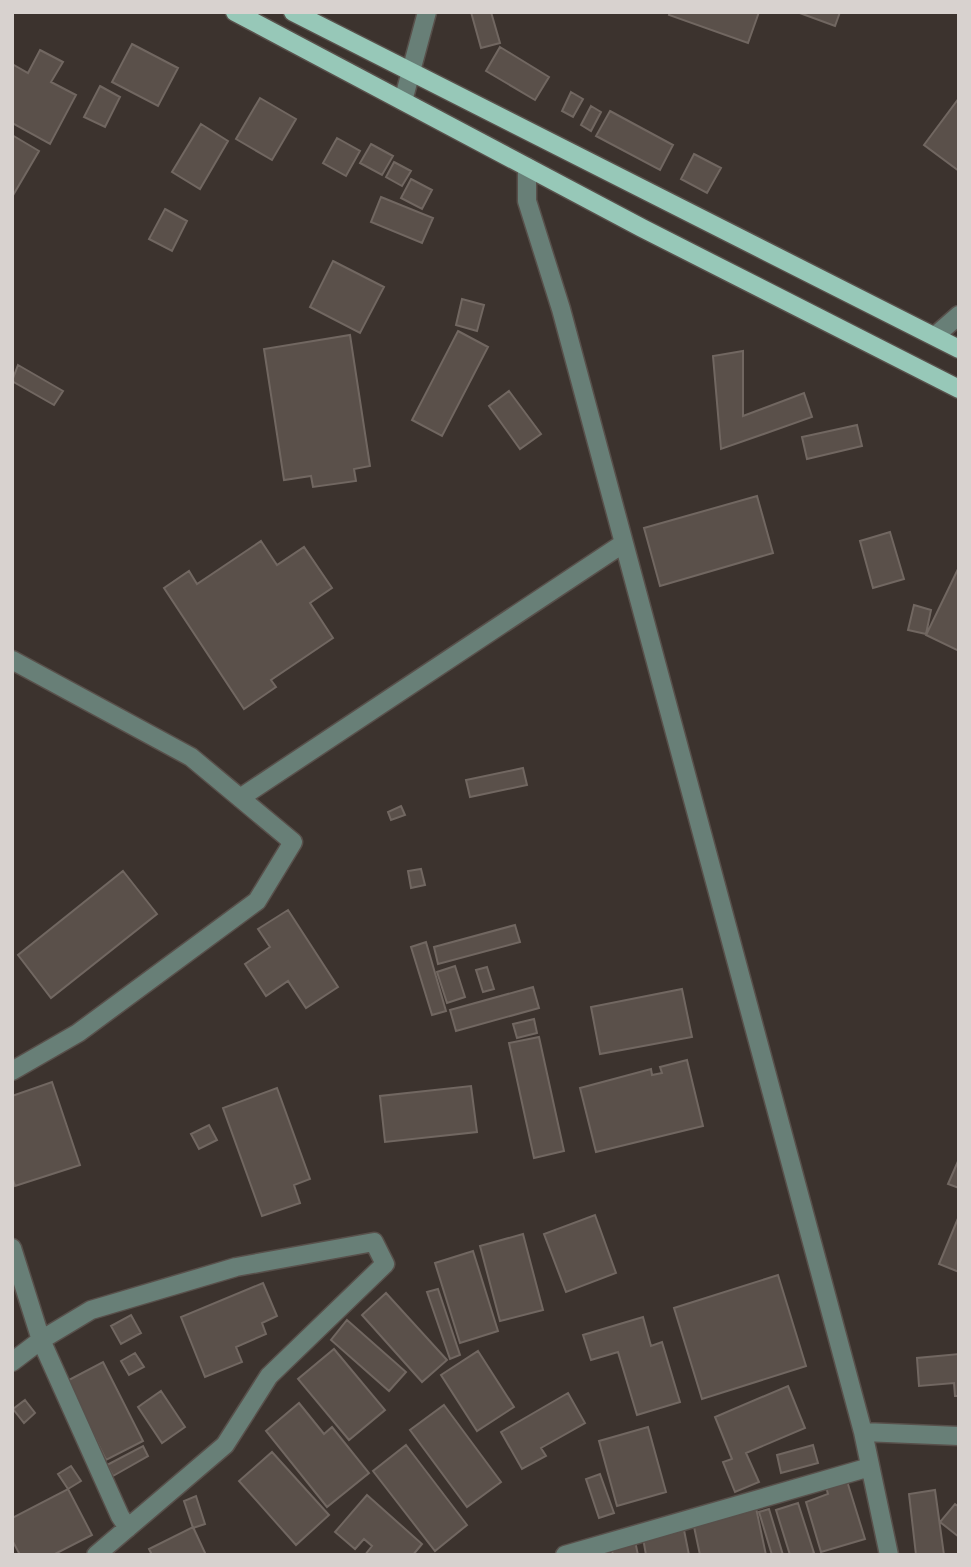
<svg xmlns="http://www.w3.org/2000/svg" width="971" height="1567" viewBox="0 0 971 1567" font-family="Literata,serif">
<rect width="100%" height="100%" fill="#3c332e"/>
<path fill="#5a504a" stroke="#716761" stroke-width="2" d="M471 12H491L500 43 481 48Z
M670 12H759L748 43 669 15Z
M797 12H840L835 26Z
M132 44 178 68 158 106 112 82Z
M500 47 549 77 535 100 486 71Z
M40 50 63 62 51 82 76 95 50 144 12 123V64L28 73Z
M100 86 120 97 105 127 84 117Z
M571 92 583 99 573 117 562 111Z
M260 98 296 119 272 160 236 139Z
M959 98V171L924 145Z
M591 106 601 112 591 131 581 125Z
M610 111 673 145 660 170 596 136Z
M201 124 228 141 200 189 172 172Z
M12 135 39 151 12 197Z
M337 138 360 151 346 176 323 163Z
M371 144 393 156 382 175 360 163Z
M694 154 721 168 707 193 681 179Z
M394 162 411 171 402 186 386 177Z
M411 179 432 190 422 209 401 198Z
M381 197 433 218 422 243 371 222Z
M165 209 187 221 172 251 149 239Z
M333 261 384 287 360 333 310 307Z
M462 299 484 305 477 331 456 325Z
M458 331 488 347 442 436 412 420Z
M350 335 370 466 354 469 356 481 313 487 311 476 284 480 264 349Z
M743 351V416L804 393 812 417 721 449 713 356Z
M18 365 63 391 54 405 12 381Z
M509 391 541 434 520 449 489 406Z
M857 425 862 446 807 459 802 437Z
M757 496 773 553 660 586 644 528Z
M890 532 904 579 873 588 860 541Z
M261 541 277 565 304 547 332 588 310 603 333 638 271 680 276 687 244 709 164 588 189 571 197 584Z
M959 567V651L926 635Z
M914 605 931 610 926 634 908 630Z
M523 768 527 785 470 797 466 780Z
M401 806 405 815 391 820 388 812Z
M421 869 425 885 411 888 408 871Z
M123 871 157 914 51 998 18 955Z
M288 910 338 987 306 1008 288 981 266 996 245 964 270 947 258 929Z
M515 925 520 942 438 964 434 947Z
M426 942 446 1011 432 1015 411 947Z
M455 966 465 997 447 1003 437 972Z
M487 967 494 989 483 992 476 970Z
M533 987 539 1008 456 1031 450 1010Z
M682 989 692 1037 600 1054 591 1007Z
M534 1019 537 1033 517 1038 513 1024Z
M539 1037 564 1151 534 1158 509 1043Z
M687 1060 703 1126 596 1152 580 1088 651 1069 652 1075 662 1073 660 1067Z
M52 1082 80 1165 15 1186 12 1176V1096Z
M471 1086 477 1132 385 1142 380 1096Z
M277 1088 310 1179 294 1185 300 1203 262 1216 223 1108Z
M209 1125 217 1140 199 1149 191 1134Z
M959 1159V1188L948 1184Z
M595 1215 616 1273 566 1292 544 1234Z
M959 1216V1272L939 1264Z
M523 1234 543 1310 500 1321 480 1246Z
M473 1251 498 1331 460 1343 435 1263Z
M778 1275 806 1366 702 1399 674 1308Z
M263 1283 277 1316 262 1323 266 1334 236 1347 242 1362 205 1377 181 1317Z
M438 1289 460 1355 450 1359 427 1292Z
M386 1293 447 1360 422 1382 362 1315Z
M131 1315 141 1333 121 1344 111 1326Z
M643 1317 651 1346 662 1342 680 1402 637 1415 618 1352 591 1360 583 1335Z
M347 1320 406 1372 389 1391 331 1340Z
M334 1349 385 1410 349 1440 298 1379Z
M478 1351 514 1407 477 1431 441 1375Z
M135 1353 144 1367 129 1375 121 1361Z
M959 1354V1396H955L954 1383 919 1386 917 1358Z
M103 1362 143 1441 106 1460 67 1381Z
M788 1386 805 1428 746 1453 759 1482 735 1492 723 1462 732 1459 715 1417Z
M161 1391 185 1427 162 1443 138 1407Z
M568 1393 585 1423 541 1448 546 1456 522 1469 501 1432Z
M25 1400 35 1413 24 1423 13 1409Z
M299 1403 324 1434 332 1427 369 1473 327 1507 266 1431Z
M444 1405 501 1482 467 1507 410 1430Z
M648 1427 666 1492 617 1506 599 1441Z
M406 1445 467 1525 435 1551 373 1471Z
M813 1445 818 1463 781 1473 777 1455Z
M143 1446 148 1456 113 1476 107 1465Z
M272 1452 329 1515 296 1545 239 1481Z
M71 1466 81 1481 68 1489 58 1474Z
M600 1474 614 1513 599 1518 586 1479Z
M847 1481 865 1539 821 1552 806 1502 828 1494 826 1487Z
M68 1489 92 1535 53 1555H20L12 1540V1518Z
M935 1490 944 1555H916L909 1494Z
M367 1495 422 1544 413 1555H365L372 1546 364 1539 355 1549 335 1532Z
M196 1496 205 1524 193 1528 184 1501Z
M798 1503 814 1553 809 1555H790L776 1510Z
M955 1504 959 1507V1537L940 1522Z
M756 1508 766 1555H700L693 1522Z
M769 1509 783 1555H772L759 1512Z
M193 1527 206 1555H152L149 1549Z
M684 1530 689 1555H646L643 1538Z
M635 1541 638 1555H613L611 1547Z"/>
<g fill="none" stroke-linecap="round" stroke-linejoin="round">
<g stroke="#58504b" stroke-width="21">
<path id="minor" d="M403 101 427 12
M527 167V201L561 309 863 1432 889 1555
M935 336 959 315
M12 660 191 757 293 842 257 901 78 1033 12 1071
M240 798 624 543
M12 1248 41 1340 120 1516 128 1528
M12 1362 41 1340 91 1310 236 1267 374 1242 385 1264 269 1376 225 1445 96 1555
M863 1432 959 1436
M565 1555 870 1467"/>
</g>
<g stroke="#58504b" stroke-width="21">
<path id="major" d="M235 12 642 228 959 389
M293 12 959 349"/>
</g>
<use href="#minor" stroke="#687f77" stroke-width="18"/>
<use href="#major" stroke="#97c8b8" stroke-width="18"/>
</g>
<rect width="971" height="1567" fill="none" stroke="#d8d2cf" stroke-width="28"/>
</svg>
